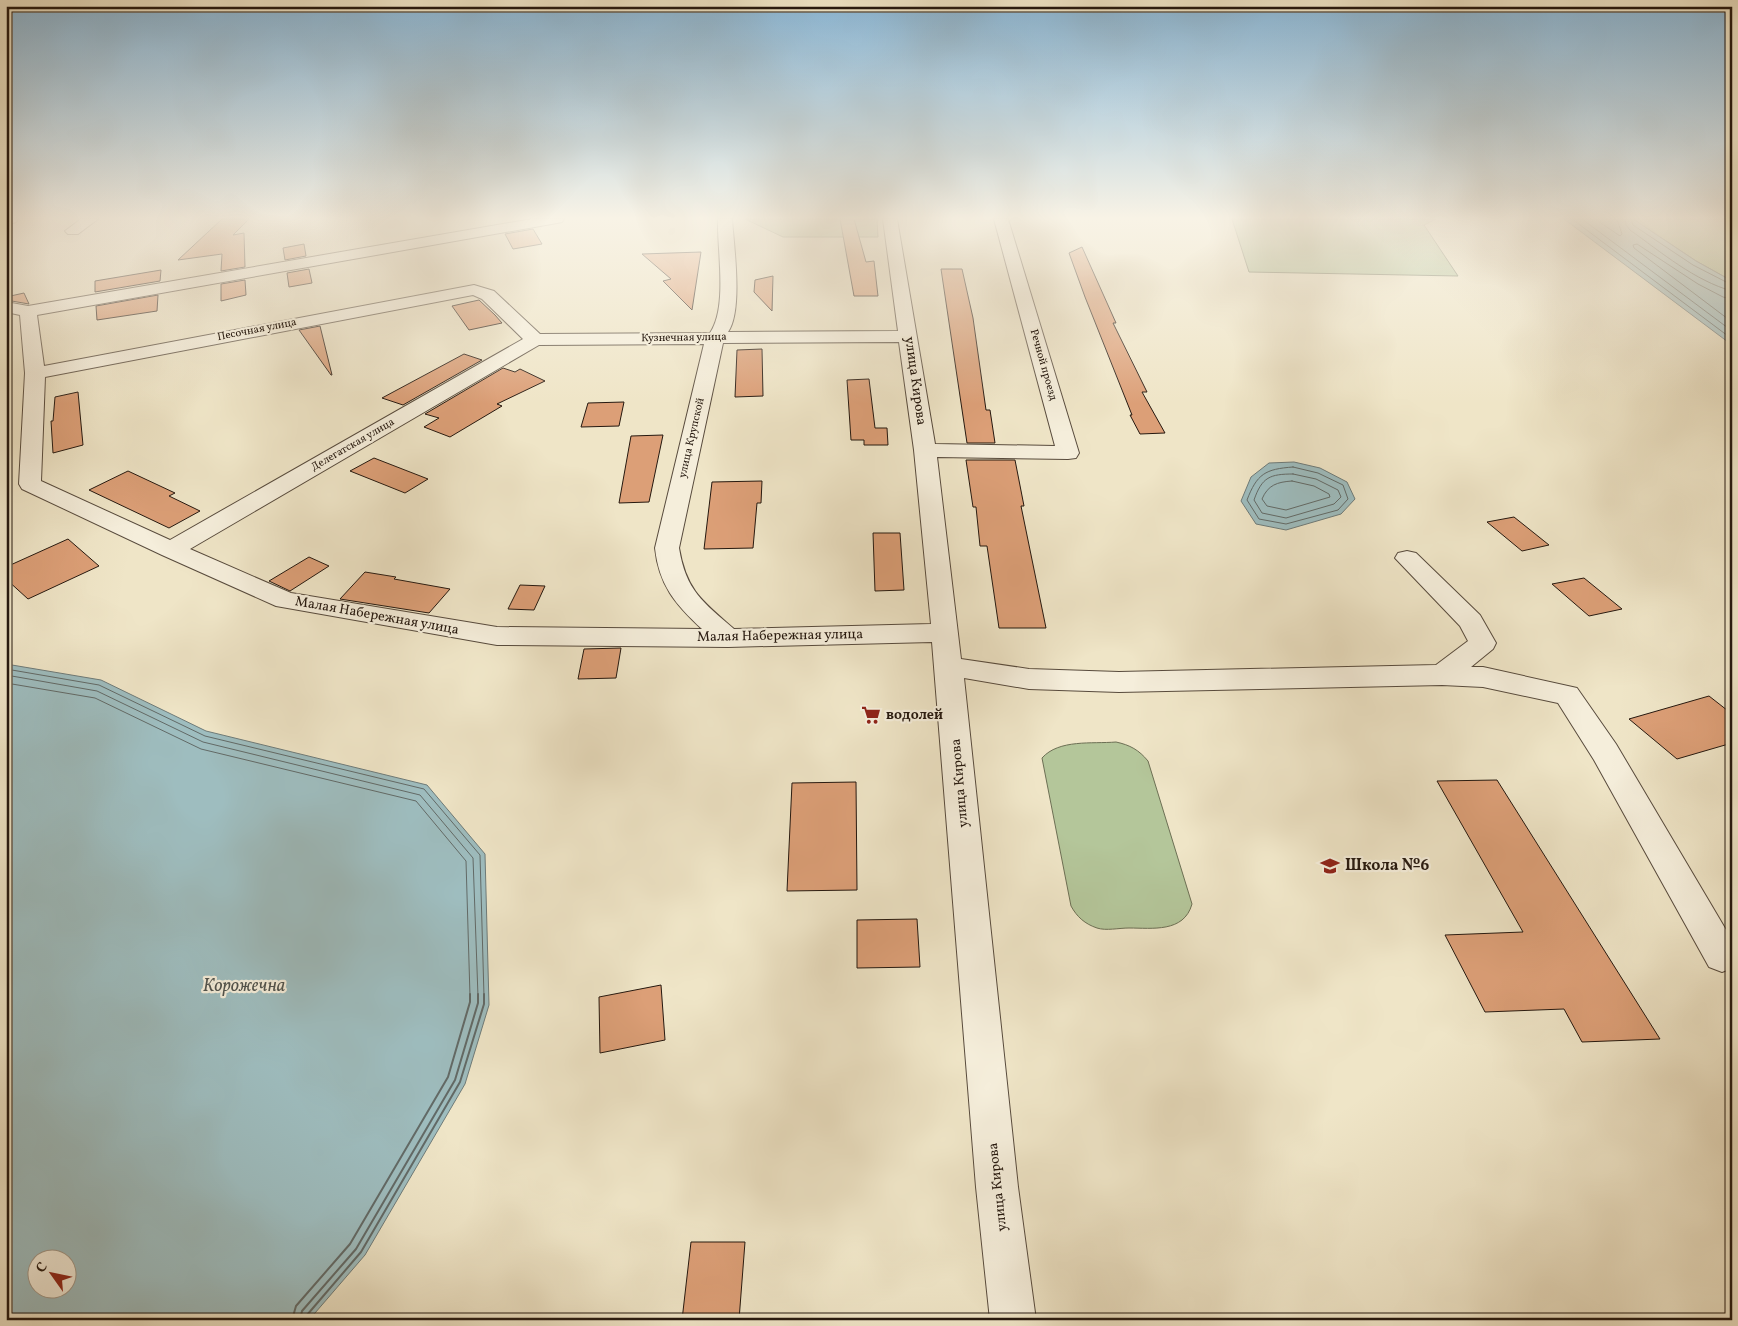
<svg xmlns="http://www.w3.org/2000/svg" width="1738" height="1326" viewBox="0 0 1738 1326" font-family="Vollkorn,serif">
<rect width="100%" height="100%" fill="#efe5c7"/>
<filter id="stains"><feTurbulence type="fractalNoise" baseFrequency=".004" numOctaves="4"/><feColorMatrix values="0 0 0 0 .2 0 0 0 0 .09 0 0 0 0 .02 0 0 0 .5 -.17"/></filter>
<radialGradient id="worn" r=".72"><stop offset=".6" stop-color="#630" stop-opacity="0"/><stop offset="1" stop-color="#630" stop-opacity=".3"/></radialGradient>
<path fill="#b4c69a" stroke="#6c6f54" d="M745 219H877L878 237H783Z
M1232 219H1436L1424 225 1458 276 1249 272Z
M1633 219H1732V281L1696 261Z
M1116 742C1130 745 1139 750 1148 761L1192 904C1184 933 1152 928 1129 928 1119 928 1106 931 1097 928 1085 924 1077 917 1071 906L1042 758C1059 739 1092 744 1116 742Z"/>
<path fill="#9ebdbf" stroke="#6e7b79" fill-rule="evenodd" d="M1564 219H1633L1696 261 1732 281V345Z
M1294 462 1320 468 1347 482 1355 499 1341 514 1286 530 1256 524 1241 501 1251 477 1269 463Z
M6 664 101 680 206 731 427 785 485 854 489 1005 465 1084 365 1255 309 1320H6ZM38 1258H68V1288H38Z"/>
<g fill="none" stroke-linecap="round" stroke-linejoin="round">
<path stroke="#626a67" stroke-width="1" d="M1572 219 1732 339
M1582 219 1732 331
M1595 219 1620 236 1622 234 1617 219
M1625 219 1626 225 1630 230C1661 252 1695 281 1732 291
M1631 219 1633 225 1693 265 1732 285
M1732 299 1723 297 1698 284 1637 244 1633 245 1634 248 1732 322
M1293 467 1318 473 1343 485 1348 499 1338 510 1286 524 1259 519 1247 500C1257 474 1265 469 1293 467Z
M1293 474 1316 479 1338 490 1341 497 1334 504 1286 518 1262 513 1254 500C1262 477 1270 474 1293 474Z
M1292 481 1314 486 1329 494 1330 497 1286 510 1267 506 1262 499C1268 485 1277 482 1292 481Z
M6 669 99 685 205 736 424 789 480 855 484 996
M6 675 97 691 203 742 420 795 473 858 478 996
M6 683 95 698 201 749 416 801 466 861 470 996"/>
<path stroke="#626a67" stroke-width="2" d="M292 1320 296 1306 350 1244 448 1077 470 1002V994
M300 1320 302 1311 356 1249 455 1080 478 1003V994
M306 1320 307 1315 361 1252 460 1082 484 1004V994"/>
</g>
<path fill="#dc9f77" stroke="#25180f" d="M222 219H249L233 235 244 233 245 267 221 271 222 254 178 260Z
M840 219H854L866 262 874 261 878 296H854Z
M533 229 542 244 513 249 505 234Z
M304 244 306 256 285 260 283 248Z
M1082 247 1116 323H1113L1147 392H1142L1165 433 1140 434 1130 415H1132L1085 297 1069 253Z
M701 252 692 310 663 281 671 279 642 254Z
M309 269 312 283 289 287 287 273Z
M941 269H962L973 318 986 410H990L995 443H967Z
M161 270 160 281 95 292V281Z
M773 276 772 311 754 292 755 280Z
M245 280 246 295 221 301V284Z
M24 293 29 304 6 300V297Z
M158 295 157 311 97 320 96 306Z
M479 300 495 315 502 323 469 330 452 306Z
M320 326 332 375H331L299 330Z
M762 349 763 396 735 397 737 350Z
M464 354 482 360 403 405 382 398Z
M503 368 515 372 520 369 545 381 497 404 502 406 450 437 424 427 439 418 425 414Z
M869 379 875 428H887L888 445H864V440H851L847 380Z
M78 392 83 445 53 453 51 421H53L55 397Z
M624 402 619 426 581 427 588 403Z
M663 435 649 502 619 503 631 436Z
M374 458 428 479 405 493 350 471Z
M966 460H1015L1024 506H1021L1046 628H999L987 546H980L976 507H973Z
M128 471 175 493 169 496 200 511 169 528 89 490Z
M762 481 761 503H757L753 548 704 549 712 482Z
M1514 517 1549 545 1522 551 1487 522Z
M873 533H900L904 590 875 591Z
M68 539 99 566 28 599 6 579V567Z
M309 557 329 566 290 591 269 581Z
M365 572 396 577 394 579 450 589 429 613 340 599Z
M1584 578 1622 609 1589 616 1552 584Z
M520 585 545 586 534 610 508 609Z
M621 648 616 678 578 679 584 649Z
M1709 696 1732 714V743L1677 759 1629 719Z
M1497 780 1660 1039 1582 1042 1564 1009 1485 1012 1445 935 1523 932 1437 781Z
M856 782 857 890 787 891 792 783Z
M917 919 920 967 857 968V920Z
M661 985 665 1040 600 1053 599 997Z
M691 1242H745L739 1320H682Z"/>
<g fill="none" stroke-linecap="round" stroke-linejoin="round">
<g stroke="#584b3d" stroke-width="2">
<path id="minor" d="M6 219H18L16 222 6 225Z
M81 219H98L78 234H68L65 231Z
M532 219H564L562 222 557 223 37 315 44 366 474 285 494 291 540 334 710 333C728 307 717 250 718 219H732C734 247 743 311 728 332L898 331 883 219H897L935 444 1055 446 994 219H1008L1079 453 1076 458 1068 459 937 457 961 659 1029 669 1119 672 1436 665 1468 641 1460 626 1395 558 1398 553 1407 551 1416 553 1480 615 1496 643 1493 649 1471 667H1483L1577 688 1616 744 1732 940V968L1722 972 1709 967 1594 760 1558 703 1483 687 1442 685 1119 692 1029 689 964 678 1018 1187 1036 1320H990L976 1187 932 642 728 647 497 645 276 606 162 555 22 489 19 484 25 373 20 315 6 312V302L28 306ZM473 295 482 299 523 339 170 540 41 481 45 377ZM899 342 914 450 931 624 734 629C703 602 686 591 679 548L723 343ZM704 344 655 548C659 585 675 604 702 629L497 627 291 593 190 549 539 345Z"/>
</g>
<use href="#minor" fill="#f5eedb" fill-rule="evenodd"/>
</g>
<linearGradient id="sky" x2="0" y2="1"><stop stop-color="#8ab8d8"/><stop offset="0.54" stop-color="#f8f3e6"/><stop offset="1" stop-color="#f8f3e6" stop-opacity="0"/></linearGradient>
<rect width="1738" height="404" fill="url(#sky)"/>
<defs>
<g id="supermarket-bare" transform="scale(1.5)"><path d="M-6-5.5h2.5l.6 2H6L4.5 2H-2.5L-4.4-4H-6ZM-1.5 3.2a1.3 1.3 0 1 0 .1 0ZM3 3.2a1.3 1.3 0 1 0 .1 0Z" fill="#8f2418" stroke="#f5eedb" stroke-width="2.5" paint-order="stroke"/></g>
<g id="school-bare" transform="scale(1.5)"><path d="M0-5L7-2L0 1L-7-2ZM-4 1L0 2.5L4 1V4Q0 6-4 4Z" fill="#8f2418" stroke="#f5eedb" stroke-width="2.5" paint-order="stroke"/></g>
</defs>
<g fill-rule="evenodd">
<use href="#supermarket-bare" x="871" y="715"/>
<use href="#school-bare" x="1330" y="866"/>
</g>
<g text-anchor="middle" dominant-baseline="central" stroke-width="4.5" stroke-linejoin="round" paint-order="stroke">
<g font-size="11" fill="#25180f" stroke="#f5eedb">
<text transform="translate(257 330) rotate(-11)">Песочная улица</text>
<text transform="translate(684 338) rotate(-1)">Кузнечная улица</text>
<text transform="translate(1043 365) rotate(74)">Речной проезд</text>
<text transform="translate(692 438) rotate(-77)">улица Крупской</text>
<text transform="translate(353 445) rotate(-30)">Делегатская улица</text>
</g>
<g font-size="14" fill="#25180f" stroke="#f5eedb">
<text transform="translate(915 381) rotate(82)">улица Кирова</text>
<text transform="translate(377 616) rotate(10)">Малая Набережная улица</text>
<text transform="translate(780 636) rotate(-1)">Малая Набережная улица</text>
<text transform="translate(960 783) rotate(-95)">улица Кирова</text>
<text transform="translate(998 1187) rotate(-96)">улица Кирова</text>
</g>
<g font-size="14" font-weight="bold" fill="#25180f" stroke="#f5eedb" text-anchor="start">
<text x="886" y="715">водолей</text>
</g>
<g font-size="16" font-weight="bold" fill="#25180f" stroke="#f5eedb" text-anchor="start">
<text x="1345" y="866">Школа №6</text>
</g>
<g font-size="18" font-style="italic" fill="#4f524d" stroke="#f5eedb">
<text x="244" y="986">Корожечна</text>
</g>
</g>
<rect width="1738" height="1326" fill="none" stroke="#efe5c7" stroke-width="25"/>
<rect x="8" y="8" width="1723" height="1311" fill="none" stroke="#25180f" stroke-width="2.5"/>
<rect x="12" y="12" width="1713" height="1301" fill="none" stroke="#25180f"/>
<g transform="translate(52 1274) rotate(303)"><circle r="24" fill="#f5eedb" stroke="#a29889"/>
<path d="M0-4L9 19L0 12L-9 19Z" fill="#8f2418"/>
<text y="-8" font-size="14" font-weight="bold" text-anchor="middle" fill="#25180f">С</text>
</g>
<rect width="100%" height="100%" filter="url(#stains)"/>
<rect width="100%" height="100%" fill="url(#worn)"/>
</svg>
